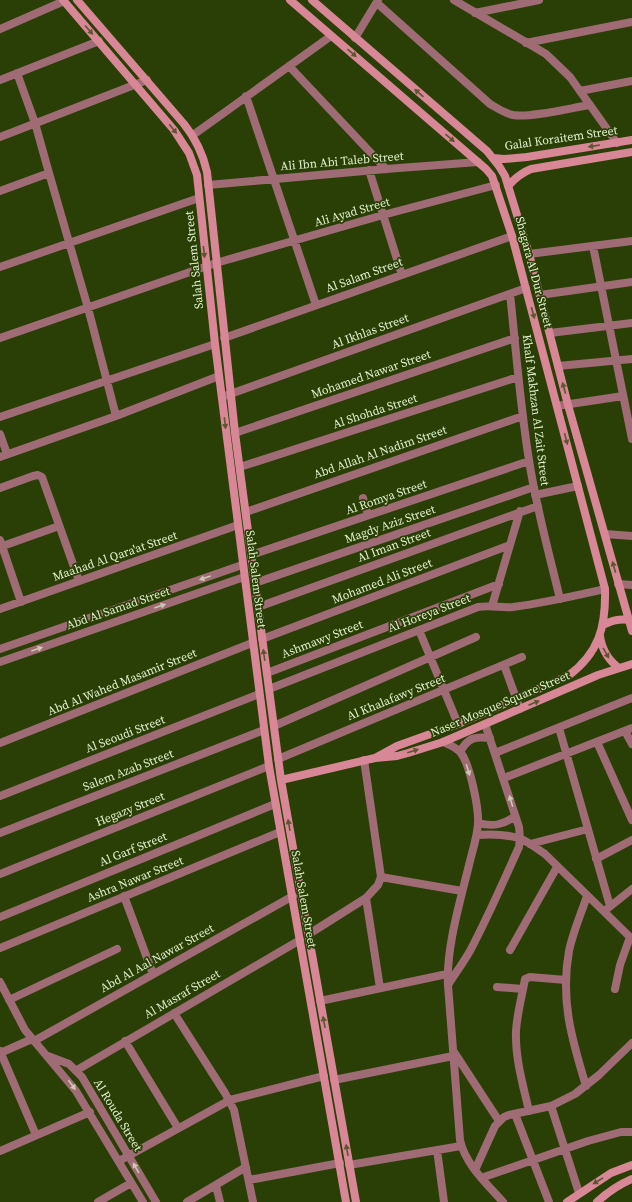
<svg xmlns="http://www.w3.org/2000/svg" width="632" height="1202" viewBox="0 0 632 1202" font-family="'Source Serif 4',serif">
<rect width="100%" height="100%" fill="#2a3f06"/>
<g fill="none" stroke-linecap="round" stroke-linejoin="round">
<path stroke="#9f6b74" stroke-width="8" d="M454 0 546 54 570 77 617 143
M377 3 490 104C497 108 504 113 513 115 531 118 570 108 590 105
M475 13 539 0
M0 29 64 1
M355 38 378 0
M526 43 632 22
M289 66 386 169
M17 73 35 123 49 173
M0 80 99 41
M580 91 632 81
M246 96 316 305
M193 135 331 36
M0 137 147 80
M369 170 402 275
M208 185 386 169 478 162
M0 191 49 173 88 308 116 416
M593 246 632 439
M529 254 632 241
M0 267 199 198
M510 294C516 349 520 405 529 460 536 507 549 553 560 599
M540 295 632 282
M550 333 632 323
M0 338 216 263 383 215 496 185
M224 338 512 236
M558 366 632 359
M222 397 526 288
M557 406 623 396
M0 417 215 344
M235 433 515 338
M0 434 7 454
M0 457 116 416 219 376
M240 467 518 377
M0 488 33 476 38 475 42 477 79 581
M535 495 578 486
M363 498 368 515
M246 512 523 416
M605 534 632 536
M0 540 21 602
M0 547 59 526
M251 555 529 461
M255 583 534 487
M618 584 632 585
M492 606 520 511
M258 607 538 506
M0 609 238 525
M419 630 458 724
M262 639 510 545
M0 649 242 565
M0 662 244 577
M504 665 520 709
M267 673 499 584
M269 689 478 607C490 605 501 608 513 607 544 603 574 596 605 589
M274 726 476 637
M559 728 610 906
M625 731 632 744
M443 742C449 745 456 747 461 753 470 765 479 808 478 824 477 838 472 852 469 865 460 902 446 948 448 985L460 1140C465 1164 487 1184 503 1202
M597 742 632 820
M0 743 252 643
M460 752C468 738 474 736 490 738
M495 753 632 698
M278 759 522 657
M364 760 381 877 462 891
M504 778 632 728
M0 796 259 694
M478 823C493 827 504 825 515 816
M0 833 264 730
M477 835C491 834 507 834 521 839 529 842 537 849 545 854L632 939
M530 844 588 829
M596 859 632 840
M0 874 269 766
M124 896 153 974
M366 898 380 988
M607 909 632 889
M0 917 275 804
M309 934 366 898 378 885 381 877
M0 948 280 832
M510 950 557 867
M0 982 25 1030 76 1091 143 1202
M448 985C455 974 463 963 470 951 488 917 503 882 519 847L520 839 519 827 485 724
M497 987 523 989
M615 989 620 965 630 937
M9 1000 117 949
M320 1001 447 974
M174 1013 225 1093 234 1110 253 1202
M34 1041 293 896
M125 1041 178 1128
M0 1051 36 1135
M454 1052 499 1121
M0 1053 32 1039
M48 1056 69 1064 82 1077 156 1202
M77 1070 300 940
M334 1080 453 1056
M586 1086C572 1040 560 1000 569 951 573 932 581 914 587 896
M551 1106 579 1193
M529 1111C523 1085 515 1058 516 1031 517 1014 522 996 525 979L530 977 566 980
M515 1114 549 1202
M437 1150 444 1202
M0 1151 90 1112
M119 1161 230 1100 324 1076
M349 1165 461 1146
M475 1170 495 1126 504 1117 509 1115 551 1106 575 1094 599 1075 632 1043
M481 1178 588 1141 621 1132H632
M249 1180 340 1163
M216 1186 220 1202
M98 1202 131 1183
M187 1202 246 1167"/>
<path stroke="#d88796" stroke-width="8" d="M63 0 174 130 189 153 197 175 215 344 269 766 346 1202
M77 0 184 124C196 139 203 154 207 172L235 433 281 780 356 1202
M290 0 486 169 492 176 512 236 605 589C606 627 599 653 568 676L458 724 397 746 375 758
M312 0 487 151 499 166 505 176 529 254 568 405 632 631
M493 158 504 159 527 157 632 140
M508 186C515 178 521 173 531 169L632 152
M603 625C613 620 621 618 632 621
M600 636C602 650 608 660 619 668
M281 780 375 758 397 756 408 753 443 742 598 675 632 664
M567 1202 611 1173 632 1165
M597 1202C608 1192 618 1185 632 1179"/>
</g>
<defs><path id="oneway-solid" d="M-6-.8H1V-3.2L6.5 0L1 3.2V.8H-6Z"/></defs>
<g fill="#5e5531">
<use href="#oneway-solid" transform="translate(89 30) rotate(49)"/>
<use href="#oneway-solid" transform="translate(352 53) rotate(41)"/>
<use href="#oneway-solid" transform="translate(419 93) rotate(-139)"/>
<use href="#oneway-solid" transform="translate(173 129) rotate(51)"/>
<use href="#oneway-solid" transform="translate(450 138) rotate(41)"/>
<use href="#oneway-solid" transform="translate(594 146) rotate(171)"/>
<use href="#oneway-solid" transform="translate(204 252) rotate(84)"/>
<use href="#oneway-solid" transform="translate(533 313) rotate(75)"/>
<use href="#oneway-solid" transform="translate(564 388) rotate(-105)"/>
<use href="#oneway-solid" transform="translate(225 423) rotate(83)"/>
<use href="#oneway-solid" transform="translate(566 439) rotate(76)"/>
<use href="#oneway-solid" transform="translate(614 567) rotate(-105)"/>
<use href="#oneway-solid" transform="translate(606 653) rotate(60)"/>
<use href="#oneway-solid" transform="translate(264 655) rotate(-98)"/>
<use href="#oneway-solid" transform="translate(534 703) rotate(-23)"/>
<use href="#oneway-solid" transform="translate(413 751) rotate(-17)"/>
<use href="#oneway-solid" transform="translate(289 825) rotate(-100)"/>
<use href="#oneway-solid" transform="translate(324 1022) rotate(-100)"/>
<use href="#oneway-solid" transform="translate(347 1150) rotate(-100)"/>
<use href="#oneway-solid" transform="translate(598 1181) rotate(149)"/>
</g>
<g fill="#ccc9b2">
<use href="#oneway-solid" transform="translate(205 578) rotate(161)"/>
<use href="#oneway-solid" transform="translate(160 606) rotate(-19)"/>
<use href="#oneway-solid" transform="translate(37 649) rotate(-19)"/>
<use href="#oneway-solid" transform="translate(468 770) rotate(73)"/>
<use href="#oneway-solid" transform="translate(511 801) rotate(-107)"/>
<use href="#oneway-solid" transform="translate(72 1085) rotate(53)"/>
<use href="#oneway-solid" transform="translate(136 1168) rotate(-120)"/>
</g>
<g text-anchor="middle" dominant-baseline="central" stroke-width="3.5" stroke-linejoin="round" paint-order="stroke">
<g font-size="12" fill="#e0f1cd" stroke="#2a3f06">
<text transform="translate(561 138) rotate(-8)">Galal Koraitem Street</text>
<text transform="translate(342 161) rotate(-5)">Ali Ibn Abi Taleb Street</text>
<text transform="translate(352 212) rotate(-16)">Ali Ayad Street</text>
<text transform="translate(194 260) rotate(-96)">Salah Salem Street</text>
<text transform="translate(534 272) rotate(75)">Shagara Al Dur Street</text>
<text transform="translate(364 275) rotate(-20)">Al Salam Street</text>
<text transform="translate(370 331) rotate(-20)">Al Ikhlas Street</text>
<text transform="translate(371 374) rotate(-19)">Mohamed Nawar Street</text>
<text transform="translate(536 410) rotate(83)">Khalf Makhzan Al Zait Street</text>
<text transform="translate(375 411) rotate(-18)">Al Shohda Street</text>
<text transform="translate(380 452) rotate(-19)">Abd Allah Al Nadim Street</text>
<text transform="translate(386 497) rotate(-19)">Al Romya Street</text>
<text transform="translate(390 524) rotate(-19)">Magdy Aziz Street</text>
<text transform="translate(394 545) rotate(-20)">Al Iman Street</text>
<text transform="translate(115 556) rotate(-19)">Maahad Al Qara'at Street</text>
<text transform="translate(256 579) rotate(83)">Salah Salem Street</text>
<text transform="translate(382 581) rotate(-21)">Mohamed Ali Street</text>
<text transform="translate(118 608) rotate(-19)">Abd Al Samad Street</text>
<text transform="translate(429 613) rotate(-21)">Al Horeya Street</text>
<text transform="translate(322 639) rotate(-21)">Ashmawy Street</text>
<text transform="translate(122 682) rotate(-22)">Abd Al Wahed Masamir Street</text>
<text transform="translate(396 697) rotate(-22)">Al Khalafawy Street</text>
<text transform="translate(500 704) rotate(-23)">Naser Mosque Square Street</text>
<text transform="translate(125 734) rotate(-21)">Al Seoudi Street</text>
<text transform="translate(128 770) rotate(-21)">Salem Azab Street</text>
<text transform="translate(130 809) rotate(-22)">Hegazy Street</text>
<text transform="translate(133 849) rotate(-22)">Al Garf Street</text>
<text transform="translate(135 879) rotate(-22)">Ashra Nawar Street</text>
<text transform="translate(304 899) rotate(80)">Salah Salem Street</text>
<text transform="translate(157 958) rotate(-29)">Abd Al Aal Nawar Street</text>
<text transform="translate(182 994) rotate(-30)">Al Masraf Street</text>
<text transform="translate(118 1115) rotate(59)">Al Rouda Street</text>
</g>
</g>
</svg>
